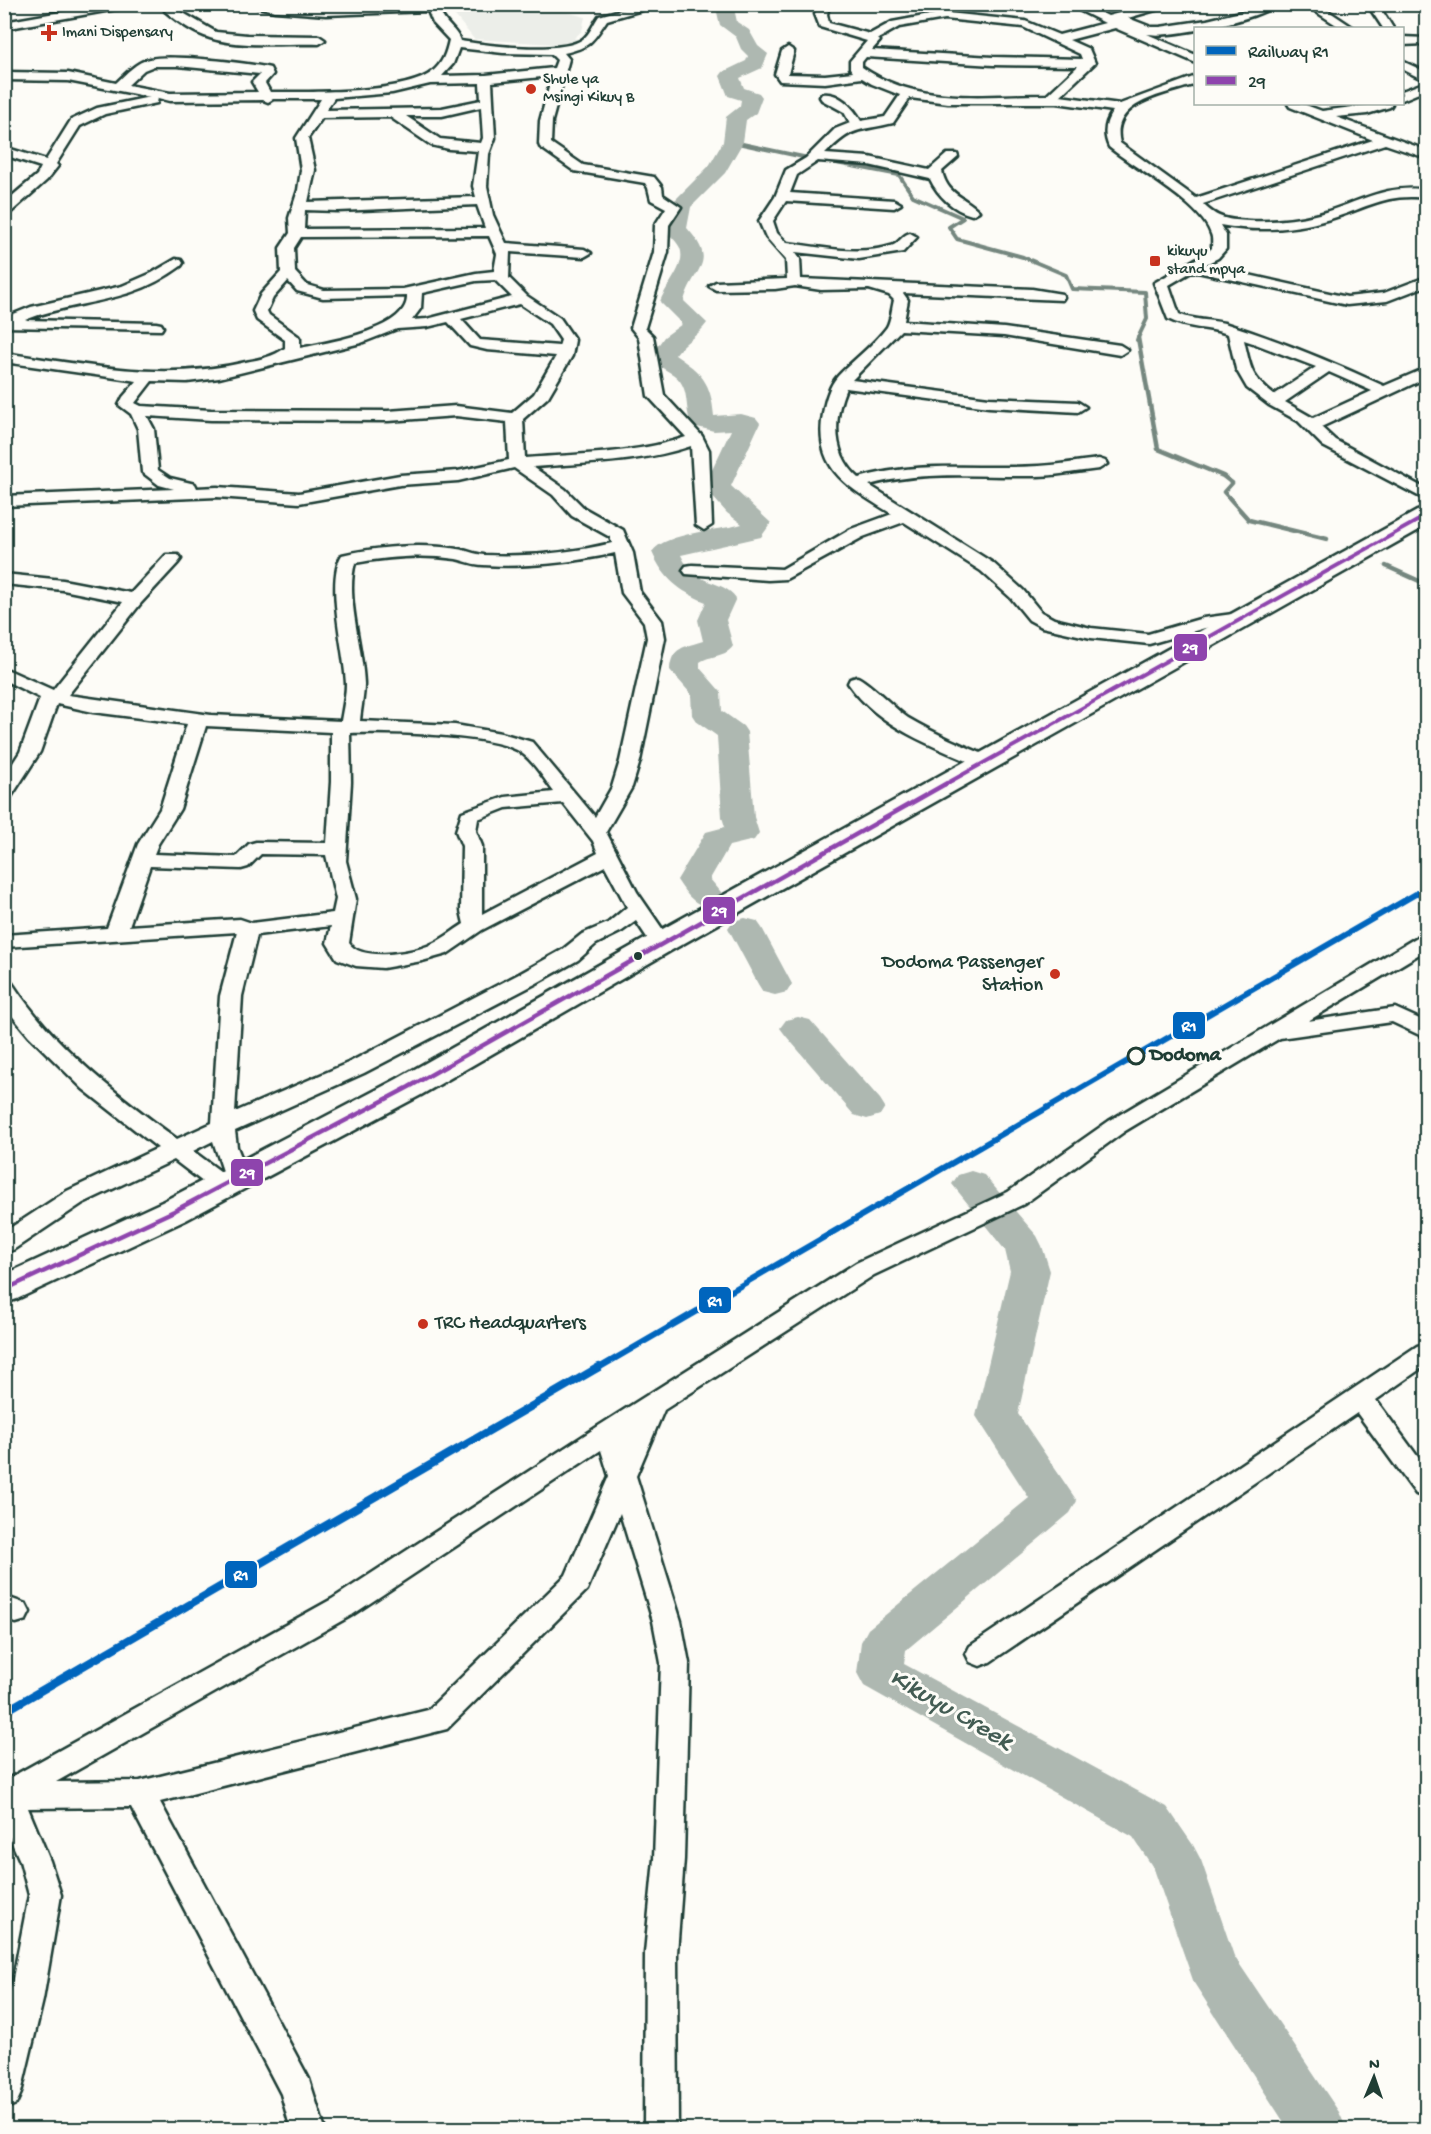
<svg xmlns="http://www.w3.org/2000/svg" width="1431" height="2134" viewBox="0 0 1431 2134" font-family="'Gochi Hand',sans-serif">
<rect width="100%" height="100%" fill="#fdfcf7"/>
<filter id="ink" filterUnits="userSpaceOnUse"><feTurbulence type="fractalNoise" baseFrequency=".0167" numOctaves="2"/><feDisplacementMap in="SourceGraphic" scale="12" xChannelSelector="R" yChannelSelector="G"/><feConvolveMatrix kernelMatrix="1 2 1 2 8 2 1 2 1" color-interpolation-filters="sRGB"/></filter>
<g filter="url(#ink)">
<path fill="#eceee9" d="M551 4 553 8 585 17 582 31 574 38 580 40 571 44H554L474 39 452 12 500 5Z"/>
<g fill="none" stroke-linecap="round" stroke-linejoin="round">
<path stroke="#75877f" stroke-width="4" d="M733 142 808 158
M821 160 899 175 913 196 963 218 949 227 957 239 1023 257 1066 275 1072 289 1145 292 1147 319 1137 340"/>
<path stroke="#75877f" stroke-width="4.5" d="M1138 338 1158 449 1223 476 1232 483 1224 492 1249 520 1327 539
M1386 566 1426 584"/>
<path fill="#aeb8b1" fill-rule="evenodd" d="M715 4H733L737 22 749 30 758 46 768 54 762 68 740 78 744 88 759 93 762 97 756 113 746 120 743 142 725 173 691 207 687 228C719 264 694 266 684 301L707 323C698 336 684 342 675 355 702 373 711 382 714 416L741 414 756 418 760 423 731 486 771 523 761 537 681 555C696 588 722 578 736 598L726 620 733 646C726 657 711 655 700 662V668L721 692 722 711 743 726 747 732 754 817 759 833 754 840 729 846 710 879 726 898 721 905C698 911 689 898 677 880L706 832 725 827 722 817 717 736 696 721 692 715 691 694 670 670C671 647 685 647 703 641L698 620 706 602C679 591 664 579 652 552 666 532 719 531 742 524L727 513 704 487 731 430 714 431 693 426C684 413 690 395 680 381 673 371 657 368 650 357L664 337 682 324 660 302C665 286 687 266 680 248 677 241 669 235 665 229L670 205 709 166 723 142 726 117 740 106 741 100 728 96 720 76 723 72 746 61 748 56 741 49 736 37 720 25Z
M745 918 757 921 762 928 792 984 787 992 775 995 763 992 758 984 728 928 733 921Z
M798 1017 810 1020 880 1099 885 1107 880 1115 867 1119 854 1115 786 1036 780 1028 786 1020Z
M971 1171 984 1175 1037 1236 1042 1246 1050 1271 1018 1414 1077 1501 1070 1513 906 1650 904 1664 1167 1807 1193 1845 1201 1860 1234 1956 1339 2112 1347 2130H1289L1194 1983 1154 1869 1133 1837 864 1686 857 1673 861 1642 868 1629 1029 1498 976 1416 1010 1271 1005 1250 952 1184 958 1175Z"/>
<g stroke="#1f3d34" stroke-width="5">
<path id="minor" d="M106 4H133L128 7 4 29V22Z
M172 4H242L237 7 178 10 216 32 247 35 319 36 325 40 319 44C286 43 241 48 210 38 194 33 178 22 165 11V7Z
M244 4 352 8 460 4 439 9C444 25 457 29 460 41 486 45 562 55 583 39 590 34 594 23 599 16L642 4H663L607 20C592 42 591 47 564 53L569 59 552 121 551 143 583 165 654 177 662 187 663 195 681 207 669 225 668 252 645 328 653 336 664 395 702 436 709 450 712 525 704 530 696 525 691 446C641 463 585 463 533 467L565 489 584 508 623 530 633 553 640 592 662 621 665 638 640 761 632 787 606 832 637 892 672 943 668 948 661 949 654 948 636 921 622 931 596 944 578 960 535 984 364 1073 235 1131 237 1147 250 1179 246 1185 236 1186 232 1192 224 1194 216 1192 174 1160 83 1203 13 1250 4 1252V1232L67 1191 158 1148 83 1089 29 1036 4 1006V981L12 983C54 1047 116 1094 177 1139L212 1123 220 996 237 932 4 947V935L107 928 138 844 160 809 187 724 93 712 57 704 40 752 11 797 4 799V777L20 752 40 698 4 680V668L53 690 123 602 63 590 4 584V574L63 580 131 593 166 555H178L181 559 178 563 141 603 68 695 211 715 341 721C343 709 346 696 346 684 345 652 325 581 342 555 377 547 420 543 457 549 466 550 474 554 484 555 525 557 572 553 612 543L610 537 572 516 553 495 514 468 458 481 400 485 299 503 217 497 4 506V496L174 489 159 485 142 472 138 429 131 414 119 405 123 397 137 381 4 362V353C86 365 165 382 246 362 261 359 273 357 285 348V340L257 320 253 311 261 294 281 272 280 248 290 233 289 218 298 190 301 170 296 138 321 99H273L268 102 263 100 170 101 158 98 157 103 105 114 80 126 56 164 58 166 47 180 9 214 4 215V203L37 175 41 167 4 155V147L46 160 71 120 97 108 150 97 68 81 4 80V72L68 73 116 83C127 73 136 62 150 59 170 54 249 63 270 68L273 74 265 83 270 92C307 92 405 94 432 72 443 63 446 53 449 40L433 23 428 11 326 15 275 11ZM459 48 503 53 551 54 557 60 554 68 486 75 442 76 453 64ZM154 66H177L260 74 252 82 258 92 170 93 128 85 144 70ZM552 76 540 121 539 144 540 147 574 171 645 183 648 188 651 200 666 208 655 225 654 252 631 328 639 338 648 396 686 437C635 454 578 454 525 458L523 419 548 397 572 356 575 340 560 318 527 296 509 278 510 252 584 257 591 253 584 249 506 243 493 215 487 186 489 154 495 138 492 82ZM480 83 481 100 442 108 326 110 334 98 392 93 430 84ZM481 107 483 138 481 143 440 139 406 116H442ZM390 117 431 145 449 149 478 151 473 186 476 197 308 202 315 170 308 138 322 118ZM477 205 485 228 304 229 305 210 338 211ZM489 236 497 254 494 271 476 273 403 289 324 290 307 285 295 272 294 248 301 237ZM495 280 512 297 427 319 412 320 421 308 422 293 476 281ZM288 281 297 291 323 298 407 296C409 330 325 343 300 348V339L298 336 269 315 267 311 273 298ZM520 304 550 324 561 340 559 346 480 340 461 319ZM448 322 470 346 487 350 556 356 534 394 512 413 456 406 388 411 211 410 141 406 135 403 152 381 187 382 219 378 361 343 397 329 427 327ZM147 416 211 420 388 421 456 416 507 422 509 460 458 471 400 475 299 493 217 487 197 488 195 484 170 478 158 470 154 429ZM615 553 622 593 644 622 647 638 620 761 612 787 595 817 532 742 501 733 455 725 360 721C361 709 364 696 364 684 363 647 345 598 355 563 387 557 424 554 456 559 465 561 474 565 483 565 523 568 577 562 615 553ZM206 726 331 732V782L327 843 256 842 249 844 236 857 154 854 158 844 180 809ZM350 733C387 732 486 734 517 750 531 757 544 779 554 792L505 797 462 812 456 831 462 846 461 911 464 924C454 930 443 939 432 944 414 953 361 962 349 943L356 899 346 861 351 782ZM563 803 593 841 598 853 482 914V846L476 831 478 819 506 808ZM261 854 326 855 336 899 333 913 252 923 240 919 129 926 150 866 241 869 248 867ZM605 866 627 907 608 923 582 934 562 950 519 974 348 1063 235 1112 242 996 257 935 331 926 327 943 337 959 356 966 383 968 422 961 447 954 482 930ZM213 1141 224 1174 193 1151Z
M818 4H830L827 14 829 23 870 34 892 22 935 14 934 4H946L948 13 1025 21 1059 35 1105 23 1067 4H1083L1108 16 1154 4H1176L1128 18 1151 27H1160L1207 20 1249 10 1254 8 1253 4H1264L1267 9 1265 11C1242 22 1171 38 1147 34L1196 55V63L1115 28 1069 40 1089 49 1095 63 1060 96 1120 104 1196 76V84C1167 94 1109 101 1120 143L1196 198 1373 140 1290 107 1288 104H1303L1322 111 1375 104H1392L1390 107 1367 114 1336 117 1426 150V158L1385 144 1203 204C1217 219 1229 220 1249 221 1273 222 1296 220 1319 214 1356 204 1387 183 1426 190V198C1385 193 1367 208 1330 219 1294 230 1257 232 1220 225L1226 235V249L1218 258 1204 265 1347 297 1384 293 1426 277V286L1387 301 1347 305 1193 271 1169 285 1179 314C1194 321 1209 319 1224 323 1279 340 1332 362 1384 386L1426 368V378L1321 427 1335 440 1426 489V500L1323 446 1298 421 1269 405 1247 388 1236 369 1228 334C1208 327 1187 329 1168 319L1154 283 1208 252 1212 248C1212 244 1213 238 1211 234 1202 204 1134 168 1109 147 1103 134 1105 122 1113 111L1057 103H948L910 98 893 123C857 132 854 125 825 154L869 157 929 170 947 154H957L958 157 942 171C947 195 964 196 979 211L972 215C953 210 938 196 930 179L869 165 818 161 797 175 790 193 894 200 901 204 894 208 786 201 773 221 777 233 787 243C820 247 858 256 891 246 899 244 902 235 910 233L917 237 903 252 859 259 795 252 800 259 801 279 1032 289 1062 294 1064 297 1062 300 903 293 908 300 904 321 1004 328 1120 345 1128 350 1120 355 1004 336 901 330 852 380 989 398 1078 402 1086 407 1078 412 989 407 846 388C833 419 832 455 859 478 920 460 977 470 1039 466 1059 465 1079 461 1099 459L1105 461 1107 464 1099 469C1078 471 1056 476 1035 476 980 477 923 470 869 485L993 563 1023 590 1041 612 1054 619 1091 628 1148 634 1203 618 1248 612 1254 613 1257 617 1254 621 1205 628 1149 644 1091 638 1042 627 1029 620 1011 598 981 571 904 522 863 537 786 579 768 580 686 574 683 570 686 566 692 565 782 569 851 529 892 514C851 488 813 471 823 414 825 401 829 386 838 376 853 360 874 345 887 327 891 320 892 308 894 300L889 295 869 289 821 290 795 286 775 289 716 290 709 286 716 282 787 279 786 260 766 237 759 221 775 197 786 170 806 158 835 129 850 123 844 112 822 100 820 97 822 94C838 91 854 108 861 121L885 117 900 95 872 84 862 78 825 83 780 81 775 74 782 51 788 47 794 51 788 74 825 75 853 72 850 68V61L867 41 820 27 815 14ZM945 19 1023 27 1080 54 1082 59 993 57 872 50 880 41 878 39 899 27ZM866 57 993 65 1078 66 1047 95C982 95 918 106 862 67V62ZM1244 340 1253 343 1316 367 1274 395C1250 376 1251 369 1244 340ZM1329 372 1372 391 1313 418 1285 402Z
M1304 4H1318L1354 28H1341Z
M1367 4H1378L1393 28H1383Z
M1402 37 1426 38V44L1402 45Z
M1402 61 1426 72V81L1402 69Z
M1426 82V90L1402 100V91Z
M176 259 181 260 183 263 181 266C166 277 150 286 132 292 97 304 59 306 25 320L156 323 161 324 163 327 161 330 4 327V318L31 307 122 286 152 273Z
M857 677C867 680 895 709 908 718 935 734 964 746 993 758L996 762 993 766H979C933 746 878 727 848 683L850 679Z
M1426 935V950L1308 1021 1395 1008 1426 1022V1038L1392 1022 1280 1038 1125 1131 1024 1204 874 1275 664 1410 636 1476 681 1621 689 1663 684 1859 677 1953 678 2130H644L645 1953 654 1859 661 1663 653 1621 620 1513 587 1590 447 1729 160 1802 309 2079 325 2130H291L281 2094 131 1807 28 1808 50 1861 61 1895 43 2000 21 2093 16 2104 4 2109V2025L29 1895 20 1861 4 1825V1781L332 1599 600 1425 856 1263 1008 1192 1109 1121 1419 936ZM601 1450 609 1476 566 1575 428 1710 140 1781 56 1782 352 1615Z
M1426 1344V1365L1376 1400 1426 1468V1497L1416 1494 1357 1413 990 1662 980 1666 970 1662 966 1654 970 1646 1417 1346Z
M4 1596 26 1604 30 1612 26 1620 16 1623 4 1619Z"/>
</g>
<g stroke="#1f3d34" stroke-width="5">
<path id="highway" d="M1426 509V526L672 950 421 1095 186 1220 17 1299 4 1303V1275L162 1202 397 1079 650 936 1417 511Z"/>
</g>
<use href="#minor" fill="#fdfcf7" fill-rule="evenodd"/>
<use href="#highway" fill="#fdfcf7" fill-rule="evenodd"/>
<g stroke="#fdfcf7" stroke-width="8">
<path id="bus-1-far1" d="M944 785 1426 516"/>
</g>
<g stroke="#fdfcf7" stroke-width="9">
<path id="bus-1" d="M4 1290 174 1211 409 1087 947 783"/>
</g>
<use href="#bus-1-far1" stroke="#8e44ad" stroke-width="4"/>
<use href="#bus-1" stroke="#8e44ad" stroke-width="4.5"/>
<g stroke="#fdfcf7" stroke-width="10">
<path id="rail-1-far1" d="M597 1369 1426 888"/>
</g>
<g stroke="#fdfcf7" stroke-width="12">
<path id="rail-1" d="M4 1712 599 1367"/>
</g>
<use href="#rail-1-far1" stroke="#0065bd" stroke-width="6"/>
<use href="#rail-1" stroke="#0065bd" stroke-width="8"/>
</g>
</g>
<g fill="#c8321e" stroke="#fdfcf7" stroke-width="2">
<path d="M46 24h6v6h6v6h-6v6h-6v-6h-6v-6h6z"/>
<circle cx="531" cy="89" r="6"/>
<rect x="1149" y="255" width="12" height="12" rx="3"/>
<circle cx="1055" cy="974" r="6"/>
<circle cx="423" cy="1324" r="6"/>
</g>
<circle fill="#1f3d34" stroke="#fdfcf7" stroke-width="2" cx="638" cy="956" r="5"/>
<circle fill="#fdfcf7" stroke="#1f3d34" stroke-width="3" cx="1136" cy="1056" r="8"/>
<g text-anchor="middle" dominant-baseline="central" stroke-width="6" stroke-linejoin="round" paint-order="stroke">
<g font-size="16" fill="#1f3d34" stroke="#fdfcf7" text-anchor="start">
<text x="62" y="33">Imani Dispensary</text>
<text x="543" y="80">Shule ya<tspan x="543" dy="18">Msingi Kikuy B</tspan></text>
<text x="1167" y="252">kikuyu<tspan x="1167" dy="18">stand mpya</tspan></text>
</g>
<g font-size="20" fill="#1f3d34" stroke="#fdfcf7" text-anchor="end">
<text x="1043" y="963">Dodoma Passenger<tspan x="1043" dy="23">Station</tspan></text>
<text x="435" y="1324" text-anchor="start">TRC Headquarters</text>
</g>
<g font-size="20" font-weight="bold" fill="#1f3d34" stroke="#fdfcf7" text-anchor="start">
<text x="1150" y="1056">Dodoma</text>
</g>
<g font-size="26" font-style="italic" fill="#435c53" stroke="#fdfcf7">
<text transform="translate(950 1711) rotate(30)">Kikuyu Creek</text>
</g>
</g>
<g stroke="#fdfcf7" stroke-width="2">
<rect x="1173" y="633" width="35" height="29" rx="6" fill="#8e44ad"/>
<rect x="702" y="896" width="34" height="29" rx="6" fill="#8e44ad"/>
<rect x="1172" y="1011" width="34" height="29" rx="6" fill="#0065bd"/>
<rect x="230" y="1158" width="34" height="29" rx="6" fill="#8e44ad"/>
<rect x="698" y="1286" width="34" height="28" rx="6" fill="#0065bd"/>
<rect x="224" y="1560" width="34" height="29" rx="6" fill="#0065bd"/>
</g>
<g font-size="16" text-anchor="middle" font-weight="bold" fill="#fff">
<text x="1190" y="653">29</text>
<text x="719" y="916">29</text>
<text x="1189" y="1031">R1</text>
<text x="247" y="1178">29</text>
<text x="715" y="1306">R1</text>
<text x="241" y="1580">R1</text>
</g>
<rect width="1431" height="2134" fill="none" stroke="#fdfcf7" stroke-width="24"/>
<rect x="12" y="12" width="1407" height="2110" fill="none" stroke="#1f3d34" stroke-width="2" filter="url(#ink)"/>
<rect x="1194" y="27" width="210" height="78" fill="#fdfcf7" stroke="#a4b0a9" stroke-width="1.5"/>
<rect x="1206" y="46" width="30" height="9" fill="#0065bd" stroke="#a4b0a9" stroke-width="1.5"/>
<text x="1248" y="57" font-size="18" fill="#1f3d34">Railway R1</text>
<rect x="1206" y="76" width="30" height="9" fill="#8e44ad" stroke="#a4b0a9" stroke-width="1.5"/>
<text x="1248" y="87" font-size="18" fill="#1f3d34">29</text>
<g transform="translate(1374 2077) rotate(2)" stroke="#fdfcf7" stroke-width="4.5" paint-order="stroke">
<path d="M0-4.5L10 22L0 15L-10 22Z" fill="#1f3d34"/>
<text y="-9" font-size="16" font-weight="bold" text-anchor="middle" fill="#1f3d34">N</text>
</g>
</svg>
